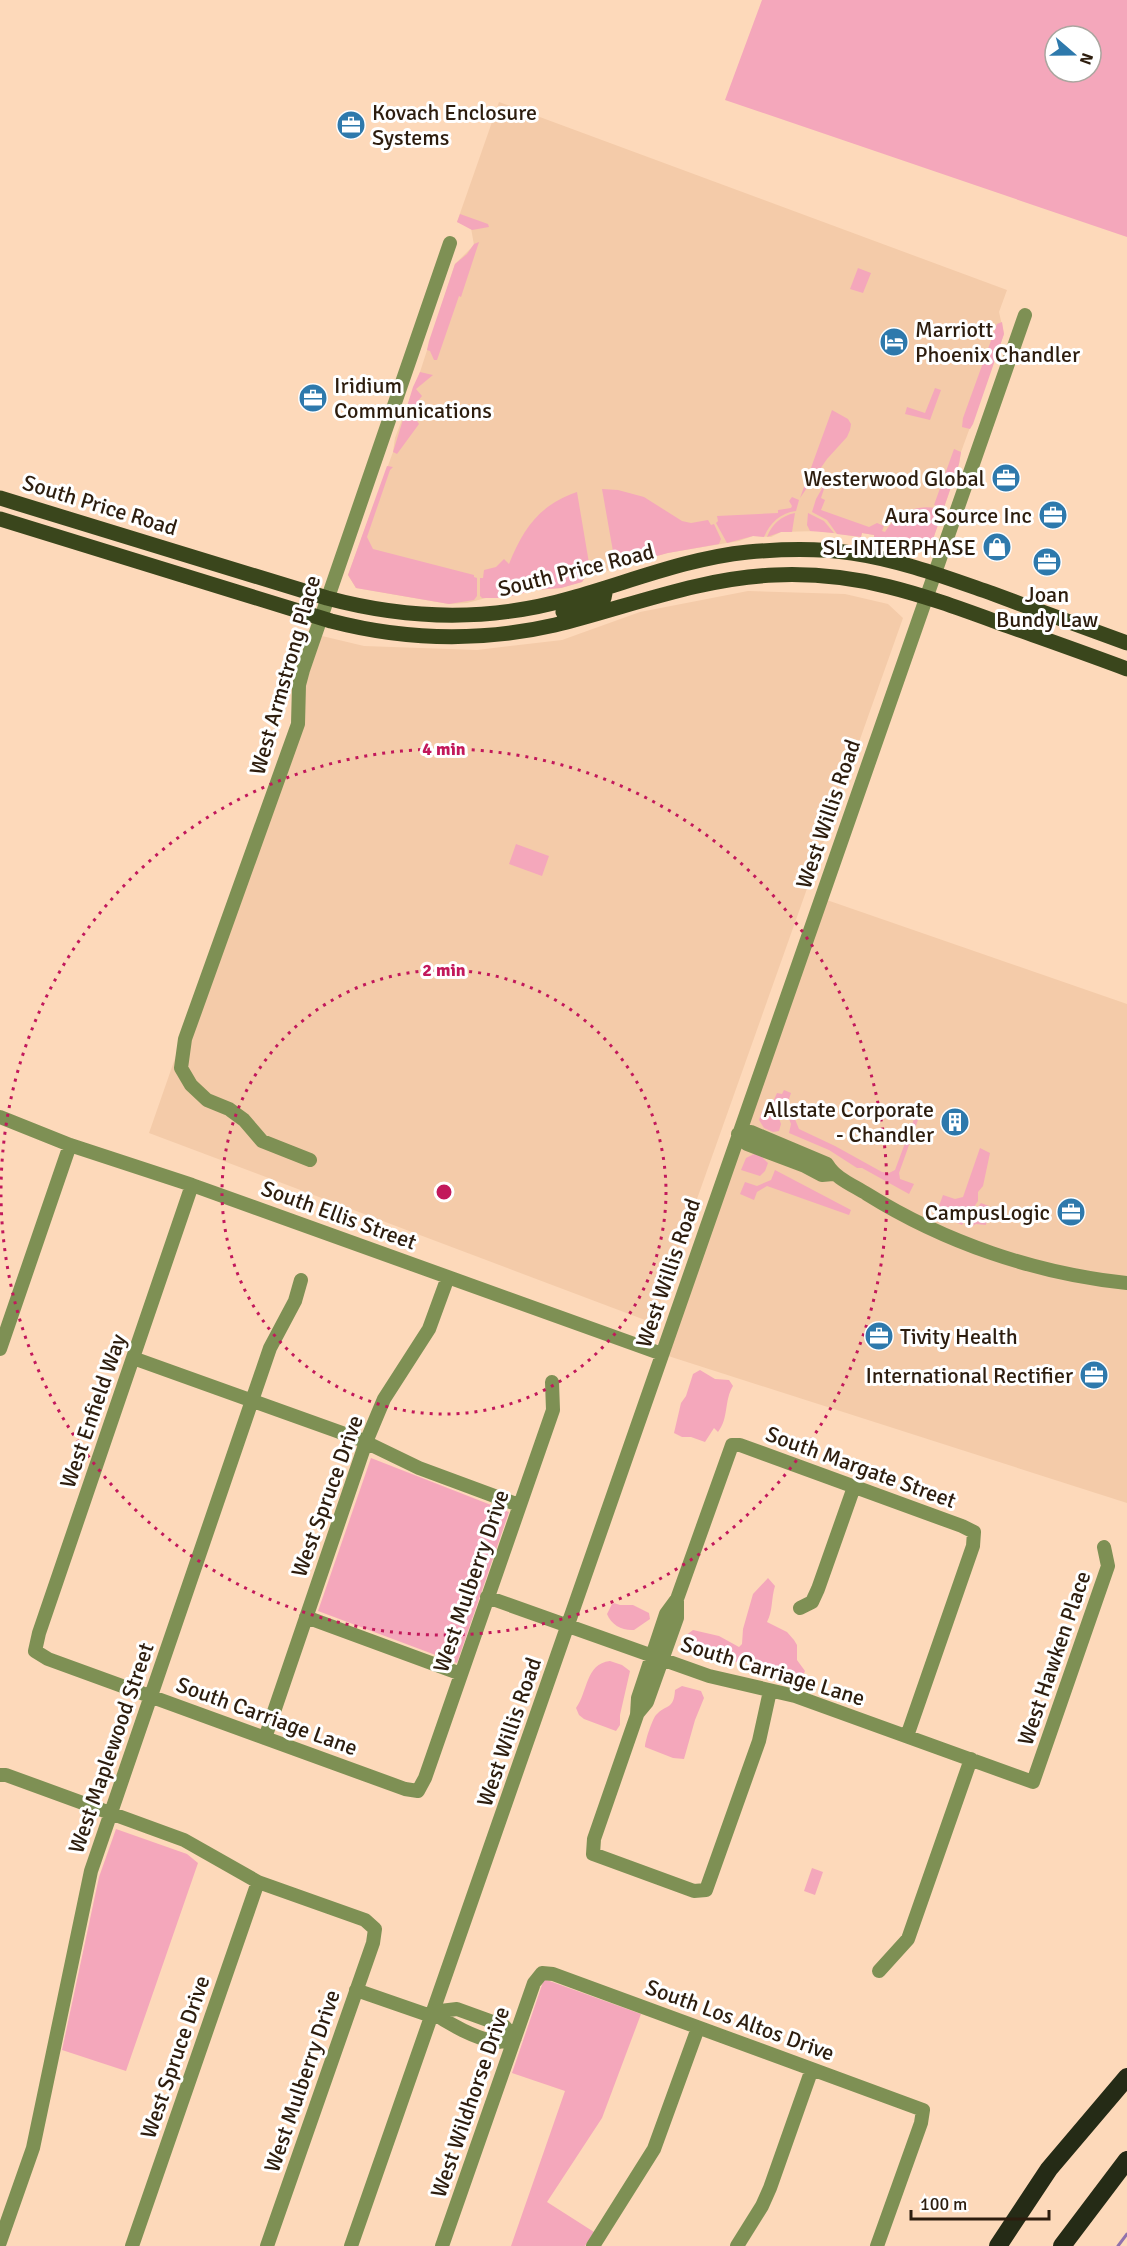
<svg xmlns="http://www.w3.org/2000/svg" width="1127" height="2246" viewBox="0 0 1127 2246" font-family="Signika,sans-serif">
<rect width="100%" height="100%" fill="#fdd9ba"/>
<path fill="#f4cba9" d="M499 102 1007 290 999 312 1004 334 961 452 959 464 930 548 918 551 915 554 889 542 874 539V535L862 533 861 537 818 531 781 532 771 537 753 536 739 541 667 553 586 577 582 582 561 588 536 590 503 598H486L467 603 449 604 356 588 348 575 393 452 395 438 420 372 455 264 474 245 471 228 457 222Z
M748 591 845 594 888 604 903 618 653 1323 149 1133 322 636 364 646 477 650 562 640 640 612Z
M821 898 1127 1004V1503L662 1354Z"/>
<path fill="#f4a7bb" fill-rule="evenodd" d="M762 0H1127V237L725 100ZM1055 36H1091V72H1055Z
M460 214 488 224 489 227 472 230 457 222Z
M479 242 461 297 459 296 437 360H434L430 351 427 350 429 341 455 264 467 254 474 244Z
M858 268 871 273 863 293 850 289Z
M1002 322 1004 334 973 424 970 429 962 427 963 418 997 324Z
M420 372 433 375 416 389 422 396C414 405 412 414 419 424L397 454 393 452 413 387Z
M935 388 941 390 930 420 905 414 907 407 925 413Z
M832 410 848 419 851 424 850 430 847 437 827 459 800 498Z
M954 449 961 452 959 464 930 548 918 551 915 554 889 542 874 539V535L862 533 861 537 837 534 827 520 812 512 816 499 824 485 825 486 821 498 825 500 821 510 869 527 877 523 884 526 882 531 885 532C895 515 915 504 935 508L936 505H934Z
M387 466 393 467 390 470 367 537 373 549 474 575V577L477 578V596L474 600 449 604 356 588 348 575Z
M602 489 618 490 644 497 682 521 691 523 708 520 711 525 714 524 721 539 719 544 668 553 627 564 614 557Z
M577 492 590 569 582 582 561 588 536 590 503 598H482L480 596V578H483L484 570 496 567 504 559 509 564C523 529 539 505 577 492Z
M792 497 799 500 796 511C780 513 770 523 764 537L753 536 727 543 716 523 718 521 717 516 778 513V510L791 508 792 506 789 501Z
M795 513 792 532H781L767 537C772 524 781 516 795 513Z
M808 513 824 521 834 533 810 531 807 525Z
M516 844 549 856 542 876 509 864Z
M784 1090 791 1093 788 1102 799 1129 835 1146 882 1172 889 1173 895 1170 914 1119 918 1120 899 1173 900 1179 914 1184 909 1194 862 1168H857L829 1150 789 1133 791 1124 786 1111 772 1104 777 1093 782 1094Z
M762 1111 779 1118 781 1124 779 1131 773 1132 764 1128 759 1120Z
M980 1148 990 1153 983 1186 978 1192V1201L962 1225 936 1214 943 1195 955 1199 963 1197Z
M754 1154 761 1156 768 1163 765 1171 760 1176 741 1170 746 1158Z
M775 1170 851 1210 849 1215 767 1186 757 1192 754 1200 740 1194 745 1182 757 1186 771 1180Z
M981 1203 989 1206 986 1225 976 1224 969 1228 965 1226 971 1222 969 1219Z
M700 1370 715 1379 729 1380 733 1386C724 1400 729 1418 718 1432L714 1428 705 1442 691 1437H682L674 1433 681 1403 686 1396 693 1374Z
M371 1458 509 1512 457 1663 318 1611Z
M768 1578 775 1586C771 1599 773 1611 767 1622L787 1632 794 1640 797 1645V1660L805 1671 802 1678 798 1679 787 1672 761 1668 748 1661 733 1662 687 1649 684 1643 685 1636 693 1630 719 1636 739 1647 742 1644 743 1629 753 1594Z
M614 1603 620 1605H633L649 1613 650 1619 634 1630C623 1631 611 1625 607 1614L612 1604Z
M610 1661 622 1665 630 1671 620 1715V1725L616 1731 584 1719 579 1715 576 1708C588 1692 585 1664 610 1661Z
M682 1686 701 1691 704 1698 695 1720 684 1759 673 1758 645 1747C645 1741 652 1720 656 1715 666 1704 674 1710 675 1690Z
M116 1829 187 1854 198 1863 126 2071 62 2050 99 1877Z
M812 1868 823 1872 815 1895 804 1891Z
M544 1979 641 2014 602 2118 547 2202 594 2232 585 2246H511L565 2091 512 2073Z"/>
<g fill="none" stroke-linecap="round" stroke-linejoin="round">
<path stroke="#9172ac" stroke-width="3" d="M1118 2246 1127 2234"/>
<path stroke="#7e9054" stroke-width="14" d="M0 1117 70 1145 192 1185 662 1354
M738 1134 751 1132 827 1164C836 1179 853 1185 867 1194 944 1242 1036 1274 1127 1283
M738 1134 747 1144 805 1166 822 1175 833 1174
M310 1160 262 1141 244 1120 229 1109 207 1100 191 1085 181 1068 185 1039 298 724 299 685 303 670 450 243
M192 1185 39 1633 35 1651 48 1659 405 1789 418 1791 425 1778 553 1410 552 1382
M0 1349 70 1145
M133 1358 359 1439 419 1468 519 1505
M487 1597 709 1676 795 1696 1033 1782 1108 1566 1104 1547
M800 1608 812 1602 818 1589 854 1487
M306 1617 461 1674
M770 1691 759 1741 706 1890 694 1891 593 1854 594 1839 637 1715 638 1698 666 1614 677 1599 732 1445H740L962 1526 974 1532 973 1546 907 1736
M637 1714 647 1702 677 1618V1599
M265 1738 366 1442 384 1399 429 1329 448 1277
M0 1775H6L184 1840 258 1882 365 1920 375 1929 373 1943 267 2246
M879 1971 908 1939 971 1759
M356 1990 431 2016
M457 2009 504 2026 515 2038C509 2039 502 2042 497 2042 476 2039 449 2024 432 2012Z
M0 2242 33 2148 91 1871 270 1348 295 1301 301 1280
M132 2246 258 1882
M351 2246 1025 315
M442 2246 534 1983 542 1973 553 1974 923 2110 921 2123 877 2246
M593 2246 654 2149 698 2028
M737 2246 762 2206 770 2188 812 2069"/>
<path stroke="#3a461c" stroke-width="15" d="M0 498 327 598C409 620 490 622 572 598 629 582 688 558 748 552 782 549 818 548 852 553 900 560 945 577 991 593 1036 610 1081 626 1127 643
M0 519 331 621C404 640 481 642 555 625 628 607 699 578 775 575 862 571 928 597 1008 626 1047 640 1087 654 1127 669
M563 612 601 600 604 598 606 588"/>
<path stroke="#252b16" stroke-width="18" d="M998 2246 1049 2169 1127 2077
M1062 2246 1127 2160"/>
</g>
<g fill="none" stroke="#c2185b" stroke-width="3" stroke-dasharray="3 6">
<circle cx="444" cy="1192" r="222"/>
<circle cx="444" cy="1192" r="443"/>
</g>
<defs>
<g id="office-disc" transform="scale(1.5)"><circle r="9.5" fill="#2e79ac" stroke="#fff"/><path d="M-6-3h4V-5.5h4V-3h4V5H-6ZM-1-4.5V-3h2v-1.5ZM-6 0V1H6V0Z" fill="#fff"/></g>
<g id="hotel-disc" transform="scale(1.5)"><circle r="9.5" fill="#2e79ac" stroke="#fff"/><path d="M-6-4.5h1.5V1H6V5H4.5V3h-9V5H-6ZM-4 0a1.8 1.8 0 1 1 3.6 0ZM.5 0V-2.5h3Q6-2.5 6 0Z" fill="#fff"/></g>
<g id="shop-disc" transform="scale(1.5)"><circle r="9.5" fill="#2e79ac" stroke="#fff"/><path d="M-5-2.5h2.3a2.7 3.5 0 0 1 5.4 0H5L5.5 6h-11ZM-1.5-2.5h3a1.5 2.3 0 0 0-3 0Z" fill="#fff"/></g>
<g id="building-disc" transform="scale(1.5)"><circle r="9.5" fill="#2e79ac" stroke="#fff"/><path d="M-4-6H4V6H1V3H-1V6H-4ZM-2.5-4.3h1.7v1.8h-1.7ZM.8-4.3h1.7v1.8H.8ZM-2.5-1h1.7V.8h-1.7ZM.8-1h1.7V.8H.8Z" fill="#fff"/></g>
</defs>
<g fill-rule="evenodd">
<use href="#office-disc" x="351" y="125"/>
<use href="#hotel-disc" x="894" y="342"/>
<use href="#office-disc" x="313" y="398"/>
<use href="#office-disc" x="1006" y="478"/>
<use href="#office-disc" x="1053" y="515"/>
<use href="#shop-disc" x="997" y="547"/>
<use href="#office-disc" x="1047" y="562"/>
<use href="#building-disc" x="955" y="1122"/>
<use href="#office-disc" x="1071" y="1212"/>
<use href="#office-disc" x="879" y="1336"/>
<use href="#office-disc" x="1094" y="1375"/>
</g>
<g text-anchor="middle" dominant-baseline="central" stroke-width="6" stroke-linejoin="round" paint-order="stroke">
<g font-size="22" fill="#2d1d0e" stroke="#fff" text-anchor="end">
<text x="372" y="112" text-anchor="start">Kovach Enclosure<tspan x="372" dy="25">Systems</tspan></text>
<text x="915" y="329" text-anchor="start">Marriott<tspan x="915" dy="25">Phoenix Chandler</tspan></text>
<text x="334" y="385" text-anchor="start">Iridium<tspan x="334" dy="25">Communications</tspan></text>
<text x="985" y="478">Westerwood Global</text>
<text x="1032" y="515">Aura Source Inc</text>
<text x="976" y="547">SL-INTERPHASE</text>
<text x="1047" y="594" text-anchor="middle">Joan<tspan x="1047" dy="25">Bundy Law</tspan></text>
<text x="934" y="1109">Allstate Corporate<tspan x="934" dy="25">- Chandler</tspan></text>
<text x="1050" y="1212">CampusLogic</text>
<text x="900" y="1336" text-anchor="start">Tivity Health</text>
<text x="1073" y="1375">International Rectifier</text>
</g>
<g font-size="22" fill="#2d1d0e" stroke="#fff">
<text transform="translate(100 505) rotate(17)">South Price Road</text>
<text transform="translate(576 570) rotate(-14)">South Price Road</text>
<text transform="translate(285 675) rotate(-74)">West Armstrong Place</text>
<text transform="translate(828 814) rotate(-71)">West Willis Road</text>
<text transform="translate(339 1215) rotate(20)">South Ellis Street</text>
<text transform="translate(668 1273) rotate(-71)">West Willis Road</text>
<text transform="translate(93 1411) rotate(-71)">West Enfield Way</text>
<text transform="translate(861 1467) rotate(20)">South Margate Street</text>
<text transform="translate(327 1496) rotate(-70)">West Spruce Drive</text>
<text transform="translate(471 1581) rotate(-71)">West Mulberry Drive</text>
<text transform="translate(1054 1658) rotate(-71)">West Hawken Place</text>
<text transform="translate(773 1671) rotate(17)">South Carriage Lane</text>
<text transform="translate(267 1716) rotate(20)">South Carriage Lane</text>
<text transform="translate(509 1732) rotate(-71)">West Willis Road</text>
<text transform="translate(111 1748) rotate(-71)">West Maplewood Street</text>
<text transform="translate(740 2020) rotate(20)">South Los Altos Drive</text>
<text transform="translate(175 2057) rotate(-71)">West Spruce Drive</text>
<text transform="translate(302 2081) rotate(-71)">West Mulberry Drive</text>
<text transform="translate(470 2102) rotate(-71)">West Wildhorse Drive</text>
</g>
</g>
<circle cx="444" cy="1192" r="9" fill="#c2185b" stroke="#fff" stroke-width="3"/>
<g font-size="18" text-anchor="middle" font-weight="bold" fill="#c2185b" stroke="#fff" stroke-width="6" stroke-linejoin="round" paint-order="stroke">
<text x="444" y="755">4 min</text>
<text x="444" y="976">2 min</text>
</g>
<g transform="translate(1073 54) rotate(110)"><circle r="28" fill="#ffffff" stroke="#aba59f" stroke-width="1.5"/>
<path d="M0-4.5L10 22L0 15L-10 22Z" fill="#2e79ac"/>
<text y="-9" font-size="16" font-weight="bold" text-anchor="middle" fill="#2d1d0e">N</text>
</g>
<path d="M911 2210v9h138v-9" fill="none" stroke="#2d1d0e" stroke-width="3"/>
<text x="920" y="2210" font-size="18" fill="#2d1d0e" stroke="#ffffff" stroke-width="4.5" paint-order="stroke">100 m</text>
</svg>
